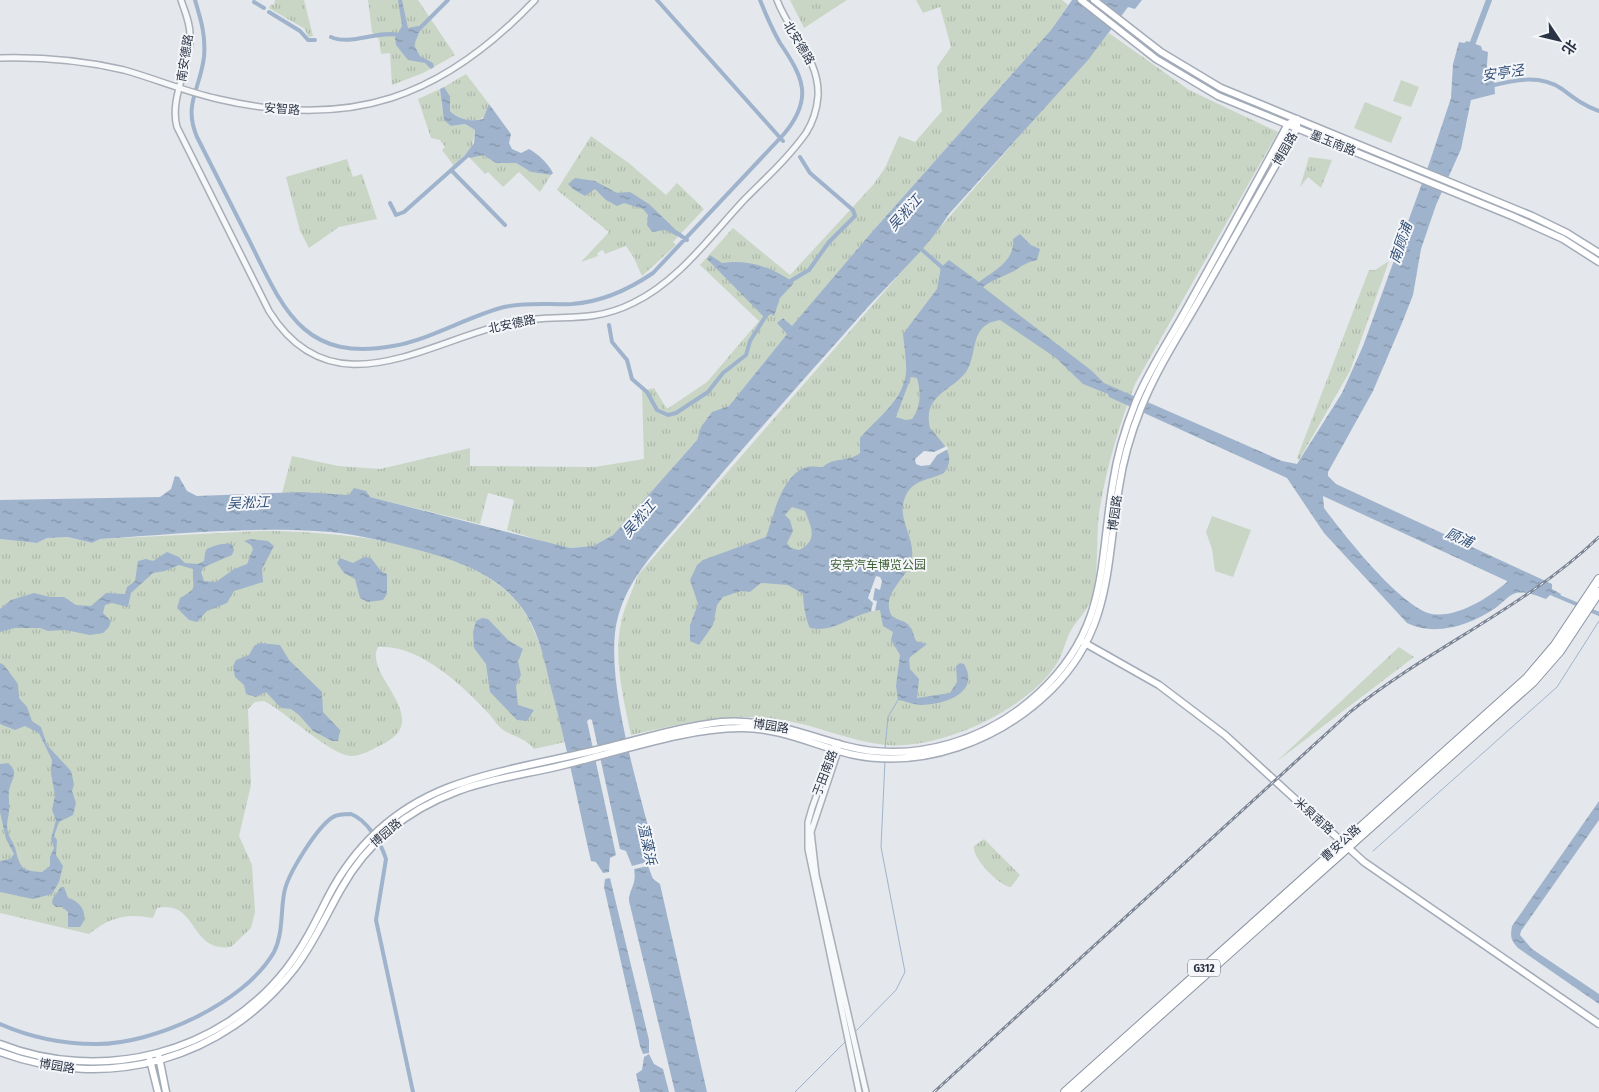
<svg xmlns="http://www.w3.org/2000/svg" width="1599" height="1092" viewBox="0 0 1599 1092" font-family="'Fira Sans Condensed','Noto Sans SC',sans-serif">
<defs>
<pattern id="grass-tufts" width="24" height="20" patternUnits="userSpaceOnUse" patternTransform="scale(1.25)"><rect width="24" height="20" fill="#c9d6c5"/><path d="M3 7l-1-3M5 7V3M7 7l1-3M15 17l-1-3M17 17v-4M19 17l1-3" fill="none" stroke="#adb8ab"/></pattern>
<pattern id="water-ripples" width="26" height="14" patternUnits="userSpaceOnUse" patternTransform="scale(1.25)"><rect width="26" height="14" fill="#9fb4cc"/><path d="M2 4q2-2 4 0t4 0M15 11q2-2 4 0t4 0" fill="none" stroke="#8293a7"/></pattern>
</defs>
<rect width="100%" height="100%" fill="#e4e7ec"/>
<path fill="url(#grass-tufts)" d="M275 0H304L313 36 308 37 305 29 269 8 271 4 274 5Z
M368 0H418L455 55 423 73 392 85 390 53 381 54 379 39 372 32Z
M790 0H847L804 28Z
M916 0H1062L1068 5 1051 30 871 233 792 327 783 318 778 323 787 334 729 406C712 414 702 422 697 440L613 535 593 546 570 548 557 546 507 530 514 500 488 493 480 524 370 497 282 493 292 456 338 466 380 469 470 448V466L595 467 644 459 642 391 654 388 667 409 707 382 759 321 700 265 733 228 790 275 873 185 885 168 899 136 915 142 942 111 937 67 951 47 940 7 923 13Z
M1109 33 1189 90 1278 132 1135 384C1120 423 1107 465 1100 507 1095 536 1100 568 1092 597 1089 609 1076 621 1070 632 1065 642 1063 654 1057 663 1028 710 940 750 886 745 848 741 814 724 776 719 724 712 681 724 631 735 623 696 611 651 624 611 628 599 634 587 638 575Z
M466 74 489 104 484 117C474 124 459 120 450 111V96L444 87Z
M440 89 442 108 451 126 465 124 475 130 472 147 454 166 442 150 445 147 440 140 431 138 418 99Z
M591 136 630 164 666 195 677 183 704 209 673 242 676 245 642 276 634 258 626 246 605 254 603 250 597 253 598 256 581 262 609 232 557 190Z
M475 155H483L496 163H516L531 172 551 175 540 192 519 172 503 187 488 172 485 174 470 158Z
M1309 157 1332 160 1321 188 1308 177 1300 187Z
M347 159 353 177 362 174 377 219 339 227 309 248 300 231 286 177Z
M1389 261 1350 371 1299 460 1297 458 1369 270H1375Z
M261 531C336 531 484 542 526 615 547 651 555 702 565 742L534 749C523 736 514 738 502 729 496 725 493 717 487 712 462 685 418 644 378 647 363 676 435 718 383 744 373 749 362 756 351 756 330 755 286 712 264 701L255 702 248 709 251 785 239 836 252 865 255 912 251 928 231 947C189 953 198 899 157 908L153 918C127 913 110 917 89 934L0 913V539L37 543 47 538 68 537 92 543 100 539Z
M1399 647 1414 657 1276 762Z
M984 839 1020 875 1011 887C1000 887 971 857 974 846Z"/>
<path fill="#c9d6c5" d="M1401 80 1419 87 1411 107 1393 101Z
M1365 102 1402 117 1391 143 1354 128Z
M1212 516 1251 530 1233 577 1215 571 1212 549 1206 532Z"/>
<path fill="url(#water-ripples)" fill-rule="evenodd" d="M398 0H402L408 28 418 26 421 28 414 45 420 56 433 63 434 67 431 69 425 63 408 60 396 45 395 38 402 26Z
M1072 0H1142L1135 9 1128 7 1088 60 949 214C927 249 895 277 867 308 808 375 748 441 691 510 659 548 621 582 615 633 609 692 637 783 652 841L646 850 647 862 632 866 626 851 620 849 592 720 590 719 587 721 616 855 610 858 609 872 603 873 596 862 591 861C578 804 567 746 551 688 545 663 540 636 526 614 503 577 462 562 422 551 392 543 361 535 330 532 254 526 175 534 100 539L92 543 68 537 47 538 37 543 0 539V500L160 497 171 489 175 476 179 477 187 491 197 496 301 492 349 495 354 488 366 491 370 497 570 548 593 546 613 535 697 440 701 427 712 412 729 406 787 334 777 323 783 318 792 326 871 233 1051 30Z
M1467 41 1481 46 1482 50 1488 52 1486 77 1494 79 1495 94 1471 100 1461 149 1436 205 1421 249 1413 295 1402 323 1373 391 1328 472V476L1336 484 1552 584V589L1561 594 1559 598 1550 595 1546 599C1538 596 1525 591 1516 593 1507 596 1502 604 1494 609 1470 625 1435 637 1407 623L1324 533 1287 478 1109 397 1108 394 1083 384 1056 358 1000 320C968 325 979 352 966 372 952 391 922 395 930 428 941 442 958 454 944 473 930 480 914 479 906 495 895 518 915 535 912 558 909 577 883 591 890 612 893 622 905 618 910 627 913 630 914 637 916 641L927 644 909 658 910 669 919 679 917 698 950 693 957 682 956 666 960 663 964 664C981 693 944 705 921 705 914 705 906 701 898 700L896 686 900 655 891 640 893 632 883 626 880 610C854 612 835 634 810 628 806 621 803 603 803 594L788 585 761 583 750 592 741 591 723 597 717 605 713 625 699 645 690 641V625L698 604 690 580 697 565 703 560 766 537C774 515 781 475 807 467 811 466 818 467 823 467 833 457 849 462 860 453V438C877 418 903 401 906 373 907 360 904 346 903 334L937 289 941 267 949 260 979 282C995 270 1015 261 1013 239L1020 234 1031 245 1040 249 1037 260C1026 262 1021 267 1012 272 1002 277 992 280 983 287L1092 371 1104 383 1282 461 1297 464 1342 393 1363 346 1430 161 1451 98 1453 64 1459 42 1464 43ZM911 377 917 378C921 392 921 407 912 419L906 420 896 417ZM1323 496 1507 581V582C1490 597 1453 621 1428 613 1396 601 1345 536 1324 508ZM792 507 805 511C811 527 819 540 799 550L791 548 787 543 793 531 790 520 785 515Z
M444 87 450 96V111C459 120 472 122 483 119L489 104 511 134 509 143 512 149 521 153 529 149C539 155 547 162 553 173L551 175 531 172 516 163H496L483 155 470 158 465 155 474 143 475 130 465 124 451 126 444 120 440 89Z
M575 178 595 181 617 193 630 192 649 204 679 233 677 236 665 230 652 232 647 225 648 215 643 209 624 203 617 206 606 200 595 189 585 196 573 189 568 184Z
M710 255 722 263C747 259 773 267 794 283L780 298 774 316 771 314 765 318 707 259Z
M250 539 268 541 274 546 262 569 263 582 234 591 227 603 207 611 197 622 189 620 177 608 180 598C199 587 192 590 193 569L179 565 165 571 153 573 131 593 128 607 112 603 105 605 103 613 111 621 109 627 103 633 90 635 65 630 48 631 40 628H15L0 632V609L11 600 34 593 50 597H64L76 605 91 606 106 593 125 594 127 587 135 581 138 561 146 559 153 561 167 552 179 557 185 563 198 564 204 561C205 558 204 552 207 549 212 546 226 542 232 544L234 550 232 555 204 567 201 572 204 581 216 582 234 569 247 564 253 549 251 545 244 541Z
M364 557 371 558 381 571 387 574V594L383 600 368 602 360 598 355 579 344 573 337 563 340 558 353 563Z
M482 618 488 619 508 640 523 649 518 661 521 675 516 686 518 705 534 710 527 721 517 720 490 692 486 664 474 648 473 632 476 621Z
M260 643 280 645 289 660 322 692 323 712 340 730 338 741H332L313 731 299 715 291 709 281 708 266 692 256 697 246 694 244 685 235 677 233 666 236 660 249 655 254 646Z
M0 663 4 665 18 684 19 698 27 707 32 721 41 727 47 745 71 771 74 784 72 791 76 803 73 815 59 822 54 836 57 840 56 855 63 866 59 882 52 894 33 899 0 892V861L10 859 14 854 6 839 0 812V764L8 763C20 773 11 779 9 791 8 797 10 804 9 810 9 816 7 820 7 826 8 839 14 841 16 851 20 869 24 871 42 872L50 866V857L54 848 51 839 56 820 52 810 55 795 51 774 52 760 39 733 25 726 15 730 0 724Z
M1599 801V820L1521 931 1520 935 1532 949 1599 994V1004L1518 948C1511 940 1510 937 1512 926Z
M648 866 653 879 660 884 707 1092H675L629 901C629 888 637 886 634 869Z
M610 878 649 1040V1053L643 1054 640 1046 604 887 605 879Z
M61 887H64L68 898C81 901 90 915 80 927H68V912L62 907H56L52 903 53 898Z
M649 1054 654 1064 663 1069 669 1092H640L636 1074 642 1070 644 1057Z"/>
<path fill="#e4e7ec" d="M947 446 948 449 937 455 930 465 921 466 916 464 915 459 924 451 934 452Z
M876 576 880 577 882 581 880 590 875 588 873 600 877 601 875 611H871L873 603 868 598Z"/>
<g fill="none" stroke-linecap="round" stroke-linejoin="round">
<path stroke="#9fb4cc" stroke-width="1" d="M885 748 888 717 898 700
M1373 851 1557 687 1599 621
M855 1032 896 990 905 972 881 847 885 760
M795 1092 847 1040"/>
<path stroke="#9fb4cc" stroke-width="4" d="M195 0C201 20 206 36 204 57 200 90 183 104 197 137 215 172 232 207 250 242 284 311 304 362 393 346 432 339 466 317 504 307 527 302 549 305 572 304 602 302 628 290 653 273L784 134C814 98 803 77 780 43 772 29 766 15 760 0
M657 0 783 141
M254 2 264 8
M269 12 300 31 308 40H315
M418 30 448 0
M331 37C350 46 378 30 399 35
M1490 86C1514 80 1540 74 1562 89 1574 98 1584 106 1599 111
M452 171 505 225
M390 203 396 215 404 212 467 156
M677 233 687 240
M920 248 945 270
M787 283 809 270 829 242 855 216 853 210 810 173 800 157
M609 325 612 342 627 360 632 379 647 392 657 410 668 415 676 413 708 392 723 373 746 355 750 341 767 314
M1555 595 1581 606
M1587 609 1599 614
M0 1024C30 1037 63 1044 95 1044 153 1045 245 1003 274 952 284 932 280 909 285 889 290 871 317 827 333 817 338 814 345 814 351 814 367 820 381 843 386 859L376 920 413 1092"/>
<path stroke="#9fb4cc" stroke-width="6" d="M1470 50 1489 0"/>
<g stroke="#a9aeb7" stroke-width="8">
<path id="minor" d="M181 0C185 12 191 25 190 38 190 67 169 98 177 127L269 311C333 414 430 339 514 322 558 313 589 325 633 303 679 281 711 235 745 199 766 178 789 157 806 133 813 122 817 109 818 96 820 59 789 33 777 0
M0 58C40 57 85 61 124 70 156 79 186 92 218 99 351 130 442 98 535 0
M838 743V751L811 832 816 875 866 1092
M834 747 812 808 808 822V849L859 1092"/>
</g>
<g stroke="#a3abb8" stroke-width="9">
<path id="major" d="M1081 0 1156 59 1218 96 1512 216 1563 239 1599 262
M1094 0 1161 52 1221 88 1532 216 1567 233 1599 253
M1083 642 1159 685 1225 735 1364 862 1599 1024
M0 1044C101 1084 221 1054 287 968 304 946 316 921 328 897 354 847 394 809 447 788 491 771 541 763 588 752 631 742 678 727 721 722 765 718 805 735 846 746 915 764 989 740 1040 692 1108 628 1099 566 1113 483 1117 456 1125 429 1135 404 1148 371 1170 339 1187 308 1221 247 1255 185 1288 124L1297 119
M0 1052C108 1092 224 1060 295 968 314 943 326 915 341 889 367 842 407 810 458 791 491 778 529 774 564 765 618 752 689 727 743 728 781 728 814 745 850 754 922 770 999 741 1051 690 1112 630 1106 564 1119 487 1123 460 1131 433 1141 408 1157 368 1181 332 1202 295 1234 239 1265 183 1297 128V119
M159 1057 166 1092
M150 1060 158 1092"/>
</g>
<g stroke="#8b94a3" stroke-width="10">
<path id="highway" d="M1065 1092 1527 678 1555 645 1599 579
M1074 1092 1533 682 1560 651 1599 592"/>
</g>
<use href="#minor" stroke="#f7f8fa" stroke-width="5"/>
<use href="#major" stroke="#fff" stroke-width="6"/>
<use href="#highway" stroke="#fff" stroke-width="8"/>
<g stroke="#7d8696" stroke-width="3">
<path id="rail" d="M934 1092 1350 712C1429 648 1525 608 1599 537"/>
</g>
<use href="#rail" stroke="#f4f6f9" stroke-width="1" stroke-dasharray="4" stroke-linecap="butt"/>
</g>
<g text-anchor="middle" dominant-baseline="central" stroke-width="4" stroke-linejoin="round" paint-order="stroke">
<rect fill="#f4f6f9" stroke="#676e7b" stroke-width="1" x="1188" y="959.5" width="32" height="17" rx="4"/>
<g font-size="11" font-weight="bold" fill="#2b3445">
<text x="1204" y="968">G312</text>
</g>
<g font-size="12" fill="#2b3445" stroke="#f4f6f9">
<text transform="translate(799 43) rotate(59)">北安德路</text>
<text transform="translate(185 58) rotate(-81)">南安德路</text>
<text transform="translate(282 109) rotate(4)">安智路</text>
<text transform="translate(1333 143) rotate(22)">墨玉南路</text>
<text transform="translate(1285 149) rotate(-60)">博园路</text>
<text transform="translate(512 324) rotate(-12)">北安德路</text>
<text transform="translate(1115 513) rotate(-82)">博园路</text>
<text transform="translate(771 726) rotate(9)">博园路</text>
<text transform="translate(825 773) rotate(-69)">于田南路</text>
<text transform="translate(1314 816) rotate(42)">米泉南路</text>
<text transform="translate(386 833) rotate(-41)">博园路</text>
<text transform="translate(1341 843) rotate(-42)">曹安公路</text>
<text transform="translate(57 1066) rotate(9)">博园路</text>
</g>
<g font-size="12" fill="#3f6138" stroke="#f4f6f9">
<text x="878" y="565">安亭汽车博览公园</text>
</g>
<g font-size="14" font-style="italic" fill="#34527a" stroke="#f4f6f9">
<text transform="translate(1503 73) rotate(-8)">安亭泾</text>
<text transform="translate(905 213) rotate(-48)">吴淞江</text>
<text transform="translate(1401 243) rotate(-71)">南顾浦</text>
<text transform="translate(248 503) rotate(-2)">吴淞江</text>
<text transform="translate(639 519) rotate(-49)">吴淞江</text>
<text transform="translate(1459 538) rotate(24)">顾浦</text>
<text transform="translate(647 844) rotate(78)">蕰藻浜</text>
</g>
</g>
<g transform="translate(1559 40) rotate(125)" stroke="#f4f6f9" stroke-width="4" paint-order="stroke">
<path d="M0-4L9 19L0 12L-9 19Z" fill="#2b3445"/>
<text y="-8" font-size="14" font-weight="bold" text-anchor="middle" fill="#2b3445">北</text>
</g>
</svg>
